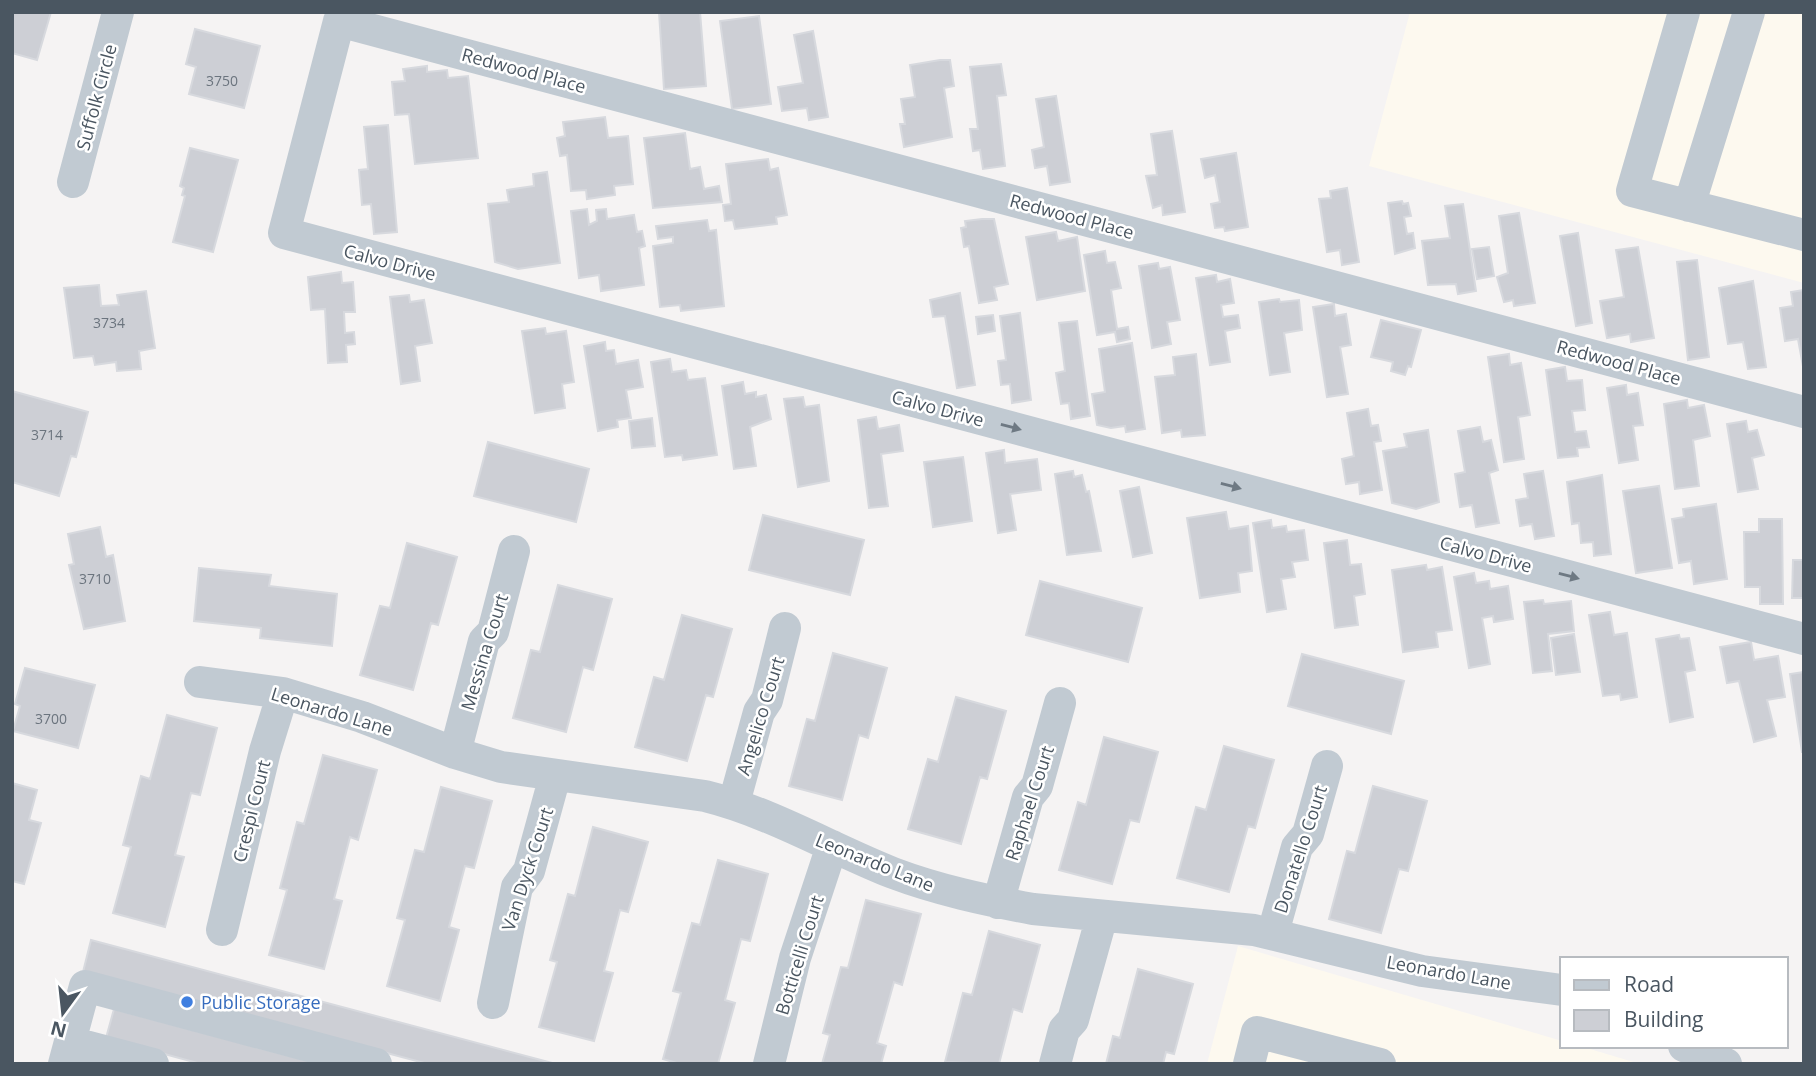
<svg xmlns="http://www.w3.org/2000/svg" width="1816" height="1076" viewBox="0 0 1816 1076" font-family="'Open Sans',sans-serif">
<rect width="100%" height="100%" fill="#f5f3f3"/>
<path fill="#fdf9ef" d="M1410 12H1804V283L1369 166Z
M1238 946 1562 1041V1046H1580L1640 1064H1207Z"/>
<path fill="#cdcfd5" stroke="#d7d9de" stroke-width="2" d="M12 12H51L37 60 12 53Z
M659 12H700L706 86 664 89Z
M759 16 771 104 732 109 720 21Z
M195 29 260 46 244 108 189 94 196 67 186 64Z
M813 31 828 117 809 120 807 108 782 111 778 87 803 83 794 35Z
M940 60H950L954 86 944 88 952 137 904 147 900 124H905L901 99 915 97 910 65Z
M1001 64 1006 95 997 96 1005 166 983 169 980 150 973 151 970 129H978L970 67Z
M427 66V72L447 70 448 78 468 76 478 158 415 164 409 114 395 115 392 82 405 81 403 69Z
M1056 96 1070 182 1050 185 1047 166 1035 168 1032 150 1044 147 1036 99Z
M605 117 608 138 628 136 633 184 614 186 615 195 587 199 586 190 571 191 567 155 560 156 557 138 565 136 563 122Z
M388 125 397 232 374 234 371 204 362 205 359 170 368 169 364 127Z
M1172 131 1185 212 1163 215 1162 205 1153 208 1146 176 1157 175 1151 134Z
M685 133 690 169 700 167 704 189 719 186 722 202 653 208 644 138Z
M190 148 238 160 213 252 173 242 185 196 182 195 184 188 180 186Z
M1236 153 1248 227 1225 231 1224 227 1215 228 1211 204 1220 202 1215 175 1205 178 1201 159Z
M768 159 770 170 778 168 787 215 776 217 777 224 735 229 733 220 725 221 723 205 731 204 726 164Z
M547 172 560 263 518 269 495 262 488 204 509 202 507 190 534 186 533 174Z
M1347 188 1359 262 1342 265 1340 250 1327 252 1319 199 1331 198 1330 191Z
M1402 201 1403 204 1408 203 1411 216 1404 217 1407 234 1413 233 1415 248 1395 254 1388 203Z
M1463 204 1476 291 1458 294 1456 284 1428 285 1422 241 1450 238 1445 206Z
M587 209 589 225 597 221 596 210 606 209 607 219 634 215 637 232 642 231 645 246 639 248 644 285 601 291 599 275 579 278 571 211Z
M1519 213 1535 303 1514 306 1513 300 1504 302 1497 277 1508 273 1499 216Z
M982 219H994L1008 284 994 287 997 300 979 303 969 246 964 247 961 228 966 227 965 221Z
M707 220 709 231 716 230 724 306 681 311 680 305 660 307 653 246 673 243V237L658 239 656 226Z
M1056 232 1058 241 1077 237 1085 291 1037 300 1026 237Z
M1578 233 1592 323 1576 326 1560 236Z
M1489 247 1494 276 1477 279 1472 249Z
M1638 247 1654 338 1631 342 1630 334 1607 338 1600 301 1624 297 1616 250Z
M1105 251 1107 263 1115 262 1121 288 1111 290 1117 329 1128 327 1130 339 1117 342 1115 332 1097 335 1084 255Z
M1697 260 1709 357 1688 360 1677 262Z
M1158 263 1159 269 1170 267 1180 320 1167 322 1171 344 1152 348 1139 266Z
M341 272 342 283 353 282 355 312H344L345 333 354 332 355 344 346 345 347 362 328 363 325 309 311 310 308 277Z
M1216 275 1217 282 1230 279 1234 303 1221 305 1223 317 1238 315 1240 328 1225 331 1230 362 1210 365 1196 278Z
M1753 281 1766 367 1748 369 1743 342 1728 344 1719 288Z
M99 285 101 306 119 305 117 295 146 291 155 348 139 351 141 369 117 371 116 362 95 365 93 356 74 358 64 288Z
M1804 290V372L1798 339 1785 341 1780 308 1793 306 1791 292Z
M960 293 975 385 957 388 945 316 933 317 930 300Z
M409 295 410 302 424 300 432 343 415 346 420 381 401 384 390 297Z
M1279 299 1280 302 1299 300 1302 330 1284 333 1290 372 1270 375 1259 302Z
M1334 304 1335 316 1346 314 1351 345 1340 347 1348 394 1327 397 1313 307Z
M1020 313 1031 400 1012 403 1010 384 1001 385 998 361 1006 360 1000 316Z
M993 315 995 331 978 334 976 317Z
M1381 320 1421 330 1411 367 1408 366 1405 375 1391 371 1393 362 1371 357Z
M1077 321 1090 416 1071 419 1069 403 1061 404 1056 373 1065 371 1059 323Z
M545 328 546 334 566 331 574 382 562 384 565 408 535 413 522 331Z
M605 342 606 351 614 350 616 364 638 360 643 387 626 390 631 418 617 420 618 427 598 431 584 346Z
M1132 343 1145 429 1126 432 1125 426 1111 428 1097 425 1092 394 1105 392 1099 349Z
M1196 354 1205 435 1182 437 1181 430 1162 433 1155 377 1175 375 1173 357Z
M1509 354 1510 365 1521 363 1530 415 1518 417 1524 459 1504 462 1488 357Z
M670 359 672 372 686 370 688 380 705 378 717 455 683 460 682 455 665 457 651 362Z
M1565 367 1567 381 1582 380 1585 410 1572 411 1575 432 1586 431 1589 447 1577 448 1578 456 1558 458 1546 370Z
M743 382 745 394 756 392V397L766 395 771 419 750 427 756 466 734 469 722 386Z
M1626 385 1627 395 1638 393 1643 425 1633 426 1638 460 1619 463 1607 388Z
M12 391 88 412 76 457 71 456 59 496 12 482Z
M803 397 805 407 819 405 829 481 798 487 784 399Z
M1687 400 1688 408 1704 405 1710 436 1693 440 1699 486 1675 489 1664 404Z
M1368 409 1371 426 1378 425 1381 441 1374 442 1382 490 1360 494 1359 482 1346 484 1342 459 1354 456 1347 413Z
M876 417 878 429 899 425 903 451 881 454 888 506 869 508 858 420Z
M652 418 655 446 632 448 629 421Z
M1746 421 1748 432 1757 430 1764 455 1752 458 1758 489 1738 492 1727 424Z
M1480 427 1483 442 1491 440 1498 470 1489 473 1499 523 1476 527 1472 505 1460 507 1455 474 1465 472 1458 431Z
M1428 430 1439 502 1416 509 1392 503 1383 451 1407 447 1404 434Z
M488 442 589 469 576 522 474 496Z
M1004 450 1005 463 1037 459 1041 490 1010 494 1016 530 998 533 986 453Z
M963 457 972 521 933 527 924 462Z
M1073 471 1074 477 1082 475 1086 492 1089 491 1101 551 1067 555 1055 474Z
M1543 471 1554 536 1535 539 1532 524 1520 526 1516 500 1528 498 1524 474Z
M1602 475 1611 554 1594 556 1593 542 1581 543 1579 523 1572 524 1567 482Z
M1659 486 1672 568 1636 573 1623 491Z
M1139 487 1152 553 1133 557 1120 491Z
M1716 504 1727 579 1694 584 1691 561 1679 563 1672 519 1684 517 1683 509Z
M1226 512 1229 529 1248 526 1252 571 1238 573 1240 592 1200 598 1187 518Z
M763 515 864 540 850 595 749 570Z
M1759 519H1782L1783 604H1760V587H1745L1744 532H1759Z
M1271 520 1272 528 1286 526 1287 532 1304 530 1308 560 1292 562 1295 577 1281 579 1286 609 1267 612 1253 523Z
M100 527 106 557 113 555 125 621 84 629 69 565 74 564 68 534Z
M1347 540 1350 565 1361 564 1365 594 1354 596 1358 625 1335 628 1324 543Z
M407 543 457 557 438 625 431 623 413 690 360 675 380 606 390 608Z
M1793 560H1804V598H1792Z
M1426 565 1427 570 1442 567 1452 630 1436 632 1438 647 1403 652 1392 570Z
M199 568 271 575 269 586 337 594 332 646 260 638 261 628 194 621Z
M1474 573 1476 583 1489 581 1490 589 1508 586 1513 619 1494 622 1493 616 1482 618 1490 664 1469 668 1454 577Z
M1040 581 1142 608 1128 662 1026 635Z
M558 585 612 599 593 670 583 667 566 732 513 718 531 650 540 652Z
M1543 600 1544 604 1571 601 1574 631 1548 634 1552 671 1533 673 1524 602Z
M1610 612 1614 635 1627 633 1637 697 1621 700 1620 694 1603 696 1589 615Z
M682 615 732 629 713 697 706 695 687 761 635 747 654 677 664 680Z
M1574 634 1580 672 1556 675 1551 638Z
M1679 635 1680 639 1689 638 1695 670 1685 672 1693 717 1670 722 1656 639Z
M1751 642 1754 660 1778 656 1785 697 1767 700 1776 736 1754 742 1739 681 1727 683 1720 647Z
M833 653 887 668 868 738 859 735 842 800 789 786 807 719 815 721Z
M1302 654 1404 681 1391 734 1288 706Z
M25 668 95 685 78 748 13 731 20 706 15 704Z
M1804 672V752H1802L1790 674Z
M956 697 1006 711 987 779 980 777 961 844 908 829 928 759 938 762Z
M167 715 217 728 200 795 191 793 175 855 184 857 165 927 113 913 131 847 123 845 141 776 150 779Z
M1104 737 1158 752 1139 822 1130 820 1112 884 1059 870 1078 802 1086 805Z
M1224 746 1274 760 1255 828 1248 826 1229 892 1177 878 1196 807 1206 810Z
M323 755 377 770 358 840 350 837 334 899 342 901 324 969 269 955 287 890 280 888 297 822 304 824Z
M12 783 37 790 29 820 41 823 24 884 12 881Z
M1373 786 1427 801 1408 871 1399 869 1381 933 1329 919 1347 851 1355 853Z
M441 787 492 801 474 868 465 866 449 927 459 930 440 1001 387 986 405 920 397 918 415 850 424 852Z
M593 827 648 842 628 912 620 910 604 971 613 973 594 1041 539 1027 557 962 550 960 568 894 575 896Z
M718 860 768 874 750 941 741 939 725 1000 735 1003 718 1064H680L663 1059 681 993 673 991 692 923 700 925Z
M866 900 921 914 902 985 894 982 877 1043 886 1046 881 1064H822L830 1035 823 1033 841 967 848 968Z
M989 931 1040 945 1022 1012 1013 1009 999 1064 945 1062 963 993 972 995Z
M91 940 556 1064H428L83 972Z
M1138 969 1193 984 1174 1054 1166 1052 1163 1064H1106L1113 1036 1120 1038Z
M114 1009 320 1064H201L106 1038Z"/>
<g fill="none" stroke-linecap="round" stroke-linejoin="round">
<path stroke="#c1cad2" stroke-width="32" d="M1684 12 1632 191 1804 235
M73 182 118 12
M1689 206 1749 12
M1804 412 339 21 284 233 1804 639
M200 682 283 693 362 717 455 753 501 767 705 796C770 812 830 848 893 873 938 890 985 900 1033 909L1254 930 1422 971 1562 990
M455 753 484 641 493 632 514 551
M734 803 759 712 767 700 785 628
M998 903 1028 797 1037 786 1060 703
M222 930 265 751 283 693
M1273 933 1297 847 1308 834 1327 766
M493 1003 517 887 529 871 555 776
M70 1042 153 1064
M1684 1046 1726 1064
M64 1064 85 986 376 1064
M769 1064 795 958 832 846
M1055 1064 1064 1030 1073 1020 1102 916
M1249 1064 1257 1032 1380 1064"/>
</g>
<defs><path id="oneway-solid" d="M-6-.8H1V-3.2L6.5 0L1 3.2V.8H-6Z" transform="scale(1.75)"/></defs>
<g fill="#6e7983">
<use href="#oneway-solid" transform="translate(1011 427) rotate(15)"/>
<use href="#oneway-solid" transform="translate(1231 486) rotate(15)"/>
<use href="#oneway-solid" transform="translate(1569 576) rotate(15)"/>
</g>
<circle fill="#3f7fe0" stroke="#fff" stroke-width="2.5" cx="187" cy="1002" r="7"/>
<g text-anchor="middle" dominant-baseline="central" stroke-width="5" stroke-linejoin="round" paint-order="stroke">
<g font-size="14" fill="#6b747e">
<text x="222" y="80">3750</text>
<text x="109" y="322">3734</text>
<text x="47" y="434">3714</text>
<text x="95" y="578">3710</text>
<text x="51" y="718">3700</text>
</g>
<g font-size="18" fill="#4a5661" stroke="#fff">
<text transform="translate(524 70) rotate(15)">Redwood Place</text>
<text transform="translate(96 97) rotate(-75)">Suffolk Circle</text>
<text transform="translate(1072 216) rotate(15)">Redwood Place</text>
<text transform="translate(390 262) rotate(15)">Calvo Drive</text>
<text transform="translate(1619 362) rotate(15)">Redwood Place</text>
<text transform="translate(938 408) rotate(15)">Calvo Drive</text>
<text transform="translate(1486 554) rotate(15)">Calvo Drive</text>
<text transform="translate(484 652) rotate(-73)">Messina Court</text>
<text transform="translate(332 711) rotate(17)">Leonardo Lane</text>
<text transform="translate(760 716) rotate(-73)">Angelico Court</text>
<text transform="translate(1029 803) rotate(-72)">Raphael Court</text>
<text transform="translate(251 811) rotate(-76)">Crespi Court</text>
<text transform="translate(1300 849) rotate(-72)">Donatello Court</text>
<text transform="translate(875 862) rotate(22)">Leonardo Lane</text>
<text transform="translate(527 869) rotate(-72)">Van Dyck Court</text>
<text transform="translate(799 955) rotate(-73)">Botticelli Court</text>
<text transform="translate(1449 972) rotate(10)">Leonardo Lane</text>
</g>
<g font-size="18" fill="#366cbe" stroke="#fff" text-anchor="start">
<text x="201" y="1002">Public Storage</text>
</g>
</g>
<rect width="1816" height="1076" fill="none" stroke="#4a5661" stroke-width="28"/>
<rect x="1560" y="957" width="228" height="91" fill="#ffffff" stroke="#b7bbc0" stroke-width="2"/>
<rect x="1574" y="980" width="35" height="10" fill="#c1cad2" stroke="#b7bbc0" stroke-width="2"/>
<text x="1624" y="992" font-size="21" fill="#4a5661">Road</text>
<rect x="1574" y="1010" width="35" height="21" fill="#cdcfd5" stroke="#b7bbc0" stroke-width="2"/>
<text x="1624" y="1027" font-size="21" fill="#4a5661">Building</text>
<g transform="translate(63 1013) rotate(195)" stroke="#ffffff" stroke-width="5" paint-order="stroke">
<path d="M0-5L12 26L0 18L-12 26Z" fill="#4a5661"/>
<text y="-10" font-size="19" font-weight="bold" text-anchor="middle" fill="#4a5661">N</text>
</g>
</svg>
